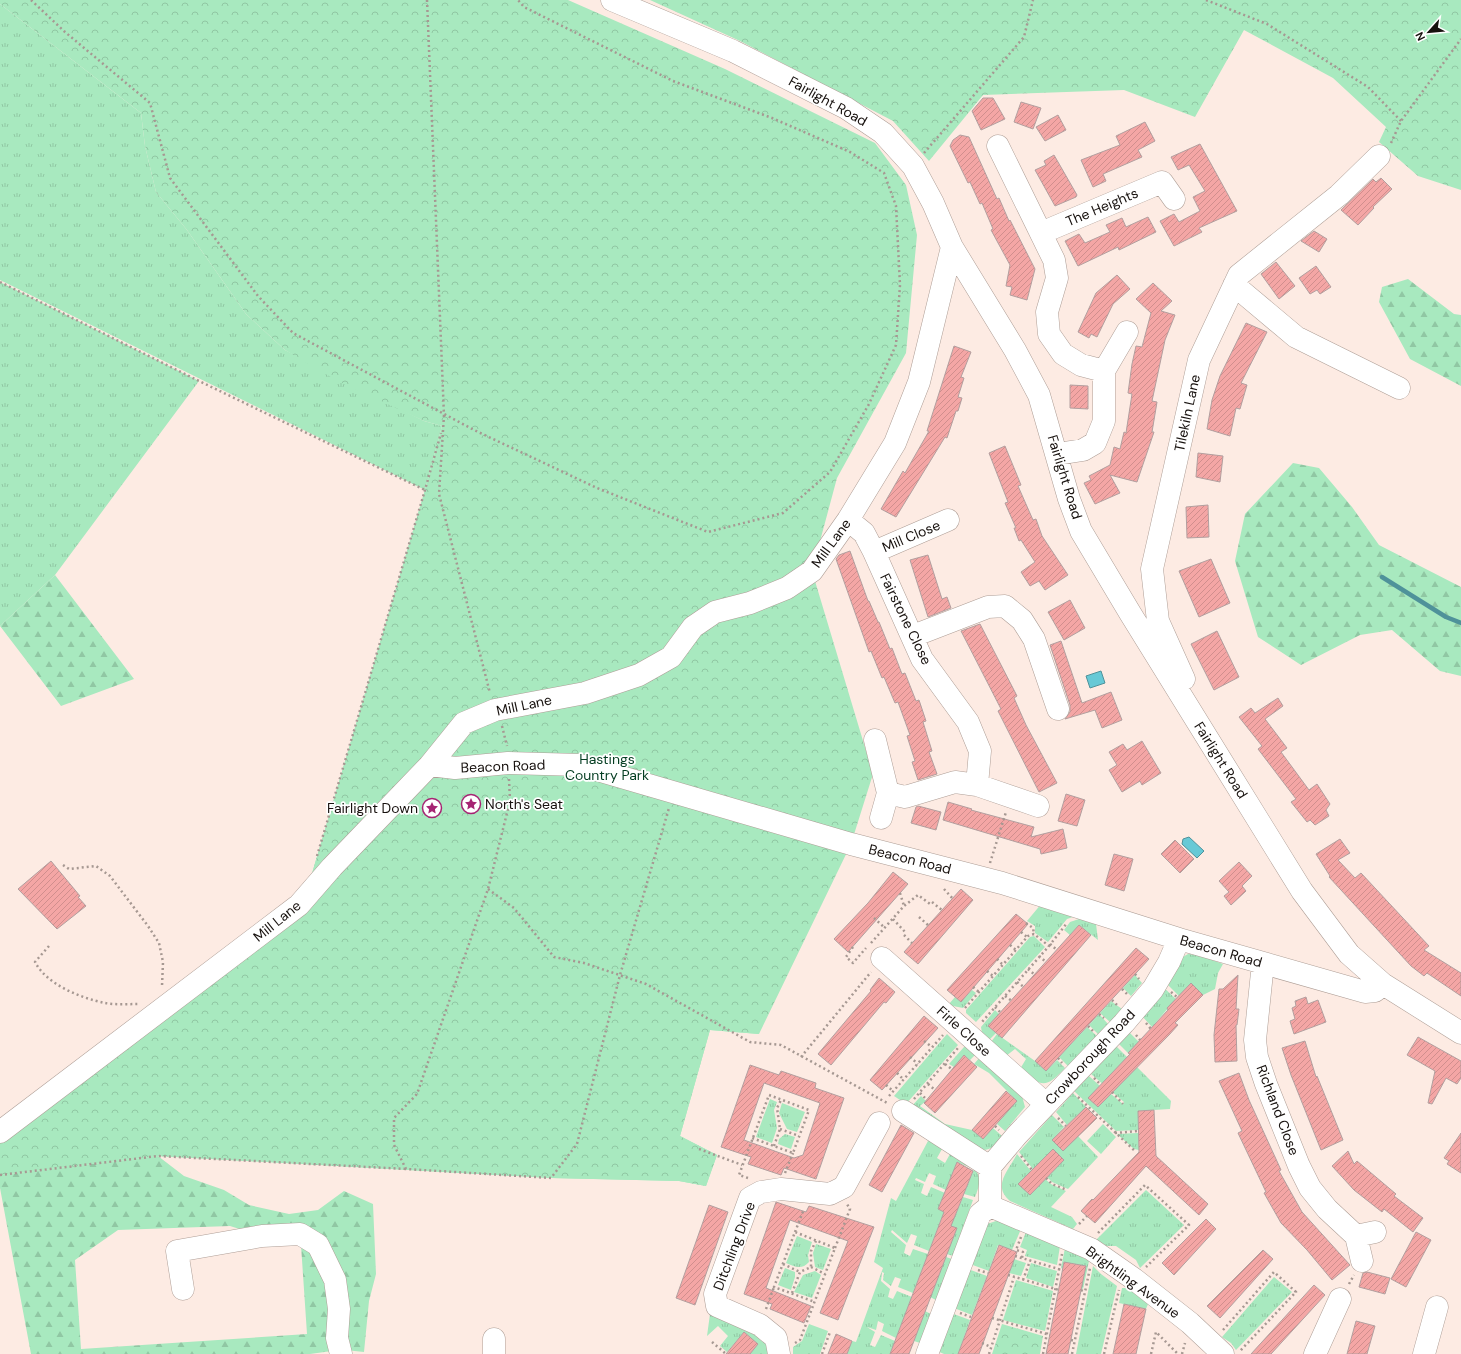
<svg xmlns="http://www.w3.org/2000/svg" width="1461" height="1354" viewBox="0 0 1461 1354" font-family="'DM Sans',sans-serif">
<defs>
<pattern id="grass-tufts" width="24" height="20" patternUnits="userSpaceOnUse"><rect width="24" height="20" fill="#a8e9bf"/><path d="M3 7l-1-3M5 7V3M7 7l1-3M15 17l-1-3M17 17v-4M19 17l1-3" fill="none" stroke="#90c7a3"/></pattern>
<pattern id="forest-firs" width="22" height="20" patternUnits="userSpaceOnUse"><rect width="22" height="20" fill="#a8e9bf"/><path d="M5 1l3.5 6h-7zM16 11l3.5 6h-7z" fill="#90c7a3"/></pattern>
<pattern id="park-crowns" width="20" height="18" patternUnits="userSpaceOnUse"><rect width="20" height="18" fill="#a8e9bf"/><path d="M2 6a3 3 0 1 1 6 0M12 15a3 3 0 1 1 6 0" fill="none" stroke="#90c7a3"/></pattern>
<pattern id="building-hatch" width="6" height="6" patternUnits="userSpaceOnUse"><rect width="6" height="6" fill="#f4a6a5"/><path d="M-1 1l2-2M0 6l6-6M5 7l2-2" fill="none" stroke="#d08e8d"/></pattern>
</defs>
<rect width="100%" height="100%" fill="#fdebe3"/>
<path fill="url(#grass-tufts)" d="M0 4 141 113 145 146 156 192 187 230 246 314 285 350 424 421 442 426 425 490 759 1034 710 1030 680 1136 717 1155 706 1186 679 1181 551 1178 158 1156 0 1175 308 887 425 490 0 280Z
M0 282 199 381 55 575 0 626Z
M1042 903 1076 916 1067 919 1048 942 1035 933V926L1027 921Z
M1079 919 1096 924 1098 940 1079 925 1070 935 1064 930 1070 922Z
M1034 936 1045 947 976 1022 966 1013V1010L1030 937Z
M1188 954 1199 955 1223 964 1218 973 1215 989 1203 995 1191 983 1179 996 1166 983 1181 958Z
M1135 975 1142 983 1131 996 1123 988Z
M1162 986 1176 999 1152 1027 1141 1015Z
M972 990 976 993 963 1008 953 1006 949 1004 955 997 961 1002Z
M1111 1001 1122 1009 1110 1022 1100 1013Z
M995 1010 999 1014 988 1026 996 1033 989 1040 982 1033 981 1027Z
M1099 1014 1108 1024 1098 1034 1089 1025Z
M1087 1027 1097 1036 1069 1067 1059 1057Z
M1128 1031 1139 1042 1128 1053 1118 1043Z
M947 1034 958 1045 906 1104 894 1096Z
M997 1034 1035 1061 1046 1071 1057 1060 1065 1068C1045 1090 1041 1086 1020 1069L1026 1059 1015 1049 1006 1056 991 1042Z
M1116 1046 1171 1101 1170 1109 1138 1111V1130L1116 1131 1074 1091 1089 1076 1100 1086 1088 1098 1098 1107 1111 1094 1123 1104 1124 1102 1091 1074Z
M964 1047H971L977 1053 970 1060 964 1055 954 1067 949 1064Z
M980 1057 1022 1096 1025 1107 1005 1131 997 1124 1016 1100 989 1073 974 1064Z
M1073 1093 1086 1107 1067 1125 1056 1112Z
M921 1096 926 1101 920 1106 945 1124 972 1130 983 1139 993 1128 1002 1136C995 1145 992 1151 980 1150L911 1107Z
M770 1099 777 1102 774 1110 777 1128 772 1143 756 1137Z
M782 1103 805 1112 797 1132 787 1129 779 1113Z
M1052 1115 1064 1127 1052 1140 1063 1151 1078 1136 1098 1157 1068 1189 1052 1182 1047 1177 1064 1160 1053 1149 1033 1169 1019 1152Z
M1103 1124 1116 1137 1101 1154 1087 1141Z
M1138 1133 1139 1150 1134 1149 1117 1134Z
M785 1134 795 1137 791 1149 778 1144 779 1139Z
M931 1140 942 1149 937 1158 945 1163 950 1154C972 1168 987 1169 975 1197L964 1194 974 1169 957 1162 946 1190 933 1184 936 1176 929 1173 925 1182 916 1178 915 1180 924 1184 921 1193 927 1196 931 1187 945 1193 938 1209 955 1216 963 1197 973 1200 953 1256 947 1254 956 1228 940 1222 929 1251 914 1245 917 1236 911 1234 907 1243 892 1230 891 1232 906 1245 904 1253 910 1256 913 1249 928 1254 913 1293 898 1287 901 1279 895 1277 891 1286 883 1280 884 1273 882 1272 881 1281 890 1289 888 1297 893 1299 897 1291 912 1297 896 1338 882 1331 884 1324 878 1321 876 1330 867 1327 875 1332 870 1345 875 1347 881 1335 895 1341 890 1354H847L852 1341 856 1342 883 1268 874 1262 891 1198 896 1201 928 1141Z
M1017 1154 1031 1171 1019 1183 1030 1195 1045 1179 1051 1184 1066 1191 1051 1207 1072 1217 1077 1224 1073 1229 1010 1201C992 1186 1008 1171 1017 1154Z
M1146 1190 1184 1225 1140 1268 1136 1260 1116 1246H1107L1096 1240Z
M999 1220 1021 1229 1012 1250 998 1245 989 1271 970 1264 987 1224Z
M1026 1232 1060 1246 1057 1265 1025 1256 1027 1250 1020 1247Z
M797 1236 812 1242 808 1255 809 1262C802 1270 795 1267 786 1263Z
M816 1244 831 1249 823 1270 815 1267 813 1253Z
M1065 1248 1089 1261 1083 1289 1081 1288 1086 1266 1064 1262 1063 1269 1061 1268Z
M946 1257 952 1259 936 1300 930 1297Z
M1014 1259 1026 1263 1021 1276 1009 1273Z
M1031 1263 1057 1271 1053 1287 1026 1278Z
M1093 1266 1101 1274 1117 1286 1101 1354H1076Z
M785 1268 795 1272V1277L791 1290 778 1285Z
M968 1269 987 1276 972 1315 954 1308Z
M815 1271 821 1275 812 1298 794 1292 803 1275Z
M1274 1277 1292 1292 1236 1350 1231 1343 1222 1337Z
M1016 1280 1053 1291 1045 1331 1003 1320Z
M1122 1288H1128L1148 1304 1146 1309 1119 1303Z
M925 1311 931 1314 920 1343 914 1341Z
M951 1313 970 1320 958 1354H944L937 1351Z
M710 1314 762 1338 767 1342 771 1354H750L758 1344 744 1332 727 1352 720 1346 728 1336 718 1326 707 1336Z
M809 1324 828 1331 820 1354H793V1347L802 1341Z"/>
<path fill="url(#forest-firs)" d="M1408 279 1454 314 1461 315V386L1410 359 1379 302 1382 287Z
M1293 463 1319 468 1352 507 1379 545 1461 587V676L1440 671 1392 630 1360 635 1301 665 1258 637 1235 561 1245 514Z
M55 575 134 679 61 706 0 626Z
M158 1156 184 1176 224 1190 249 1205 289 1214 318 1210 344 1191 373 1204 376 1274 369 1301 364 1352 345 1350 320 1239 262 1236 230 1226 118 1230 75 1260 81 1349 307 1334 301 1245H318L339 1350 310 1354H31L0 1188V1175Z"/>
<path fill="url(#park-crowns)" d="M0 0H568L725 69 875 143 906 185 917 235 906 353 837 478 812 571 873 774 851 844 759 1034 710 1030 680 1136 717 1155 706 1186 679 1181 551 1178 158 1156 0 1175V1132L308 887 425 490 442 426 424 421 336 380 285 350 246 314 187 230 156 192 145 146 141 113 0 4Z
M650 0H1461V190L1418 176 1379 142 1386 127 1333 78 1244 30 1195 117 1124 90 983 95 929 161 893 121 740 41Z
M1002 1324 1043 1336 1040 1354H992Z"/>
<path fill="#67c9d6" stroke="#4f929a" d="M1101 671 1105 683 1090 688 1086 676Z
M1189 837 1204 851 1197 858 1182 844 1183 839Z"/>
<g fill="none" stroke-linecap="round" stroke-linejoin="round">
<path stroke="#4f929a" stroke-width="4.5" d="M1382 577 1446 617 1461 623"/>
</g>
<path fill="url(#building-hatch)" stroke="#b29f9f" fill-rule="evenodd" d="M983 98H993L1005 119 981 130 972 111Z
M1021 102 1041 108 1033 129 1014 122Z
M1058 115 1066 130 1045 141 1036 127Z
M1145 122 1155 141 1138 150 1142 157 1103 174 1106 181 1093 187 1081 160 1120 145 1116 136Z
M960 135 969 137 997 199 999 198 1009 221 1010 220 1035 269 1027 300 1010 295 1012 287 1006 286 1010 265 991 230 993 229 982 203 980 204 970 182 968 183 950 146 953 140Z
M1200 144 1237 211 1199 228 1202 232 1174 246 1160 221 1174 214 1179 222 1200 211 1193 197 1205 191 1189 165 1178 170 1171 157Z
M1054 155 1077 195 1076 197 1055 206 1035 170 1046 165 1044 161Z
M1381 178 1392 189 1373 207 1374 208 1358 225 1341 210 1373 179 1376 182Z
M1148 217 1156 232 1119 250 1118 247 1078 266 1065 241 1079 234 1085 243 1110 232 1106 225 1122 218 1126 227Z
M1314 231 1327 239 1319 252 1301 241Z
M1276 262 1295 286 1279 299 1261 274Z
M1316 266 1331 287 1320 294 1317 290 1310 294 1299 278Z
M1117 275 1130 289 1113 304 1097 337 1091 334 1089 338 1078 332 1096 293Z
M1153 283 1172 301 1161 311 1175 315 1165 340 1152 401 1157 402 1152 432H1154L1137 482 1110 475 1120 493 1095 504 1084 483 1091 480 1089 476 1110 465 1114 447 1120 449 1124 432 1126 433 1132 394 1128 393 1132 364 1136 346 1142 347 1151 313 1136 299Z
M1246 323 1267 332 1241 383 1247 385 1240 409 1236 408 1230 436 1207 429 1212 400 1220 376Z
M954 346 971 352 961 377 964 378 958 397 962 398 958 411H956L947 438 945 437 896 517 881 509 903 471 905 473 929 431H927Z
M1070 385 1088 386V409L1070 408Z
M1005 446 1021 485 1018 486 1033 520 1036 519 1042 536 1068 575 1045 590 1039 581 1030 586 1021 572 1035 562 1021 540 1019 541 1014 528H1016L1005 503 1008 502 989 453Z
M1198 453 1223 456 1220 482 1196 477Z
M1208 505 1209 537 1187 538 1186 507Z
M850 551 868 601H869L878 622H879L890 649 892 648 902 674 905 673 916 701 919 700 926 721 923 722 932 751 929 752 937 774 918 780 912 762 915 761 907 736 910 735 898 702 895 703 884 677 882 678 871 651 869 652 836 559 839 555Z
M928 555 942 599 947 597 951 608 928 617 910 560Z
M1211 559 1230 603 1199 617 1179 571Z
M1070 600 1085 628 1064 640 1048 612Z
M980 624 1017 696 1014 698 1026 725 1057 783 1039 792 998 711 1001 709 961 631Z
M1217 631 1239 677 1214 690 1191 644Z
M1061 641 1082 703 1111 692 1122 720 1102 728 1095 710 1065 719 1070 712V705L1050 645Z
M1278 698 1283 706 1265 719 1287 748 1281 752 1309 790 1317 784 1330 804 1326 810 1329 816 1315 825 1310 820 1307 822 1291 802 1296 799 1258 749 1262 746 1239 717 1251 708 1255 713Z
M1142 741 1161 773 1142 785 1140 781 1122 792 1109 770 1117 765 1109 752 1123 744 1127 750Z
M1066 794 1085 800 1077 826 1058 821Z
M948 802 972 809 971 810 1034 827 1031 837 1063 829 1067 848 1041 854 1040 849 943 820Z
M918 806 941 812 936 830 911 823 916 807Z
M1340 839 1350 853 1338 860 1355 878 1361 873 1429 946 1424 950 1461 973V996L1427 973 1424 976 1411 966 1329 877 1330 876 1316 854Z
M1175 840 1194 859 1180 873 1161 854Z
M1114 854 1133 859 1124 891 1105 885Z
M51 861 80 896 78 897 86 906 57 929 18 889Z
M1239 862 1252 876 1242 886 1246 891 1231 905 1224 896 1229 892 1219 881Z
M893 872 908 884 848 952 834 939 868 903Z
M961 889 973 900 918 964 904 952Z
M1016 914 1028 924 961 1002 947 990Z
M1079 925 1091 935 1002 1038 988 1026Z
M1136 948 1149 959 1046 1071 1035 1061Z
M1238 975 1236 1009H1239L1237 1025H1236L1237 1061 1215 1062 1214 1035 1219 989H1223Z
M879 978 895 992 886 1003 884 1002 831 1065 818 1054 871 991 870 990Z
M1191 983 1203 995 1175 1023 1178 1025 1169 1035 1098 1107 1088 1098 1130 1054 1128 1053 1168 1010 1167 1008Z
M1306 997 1308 1004 1318 1000 1326 1022 1294 1034 1290 1021 1295 1019 1292 1008 1296 1006 1295 1001Z
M924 1016 938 1028 882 1090 870 1080Z
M1418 1037 1461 1061V1078L1457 1084 1446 1078 1432 1104 1428 1103 1435 1071 1407 1055Z
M1305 1041 1316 1077 1317 1076 1343 1140 1321 1150 1291 1075 1282 1048Z
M964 1055 977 1067 935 1113 924 1103Z
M750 1065 779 1075 781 1071 816 1083 815 1088 844 1098 816 1179 784 1168 781 1175 748 1164 751 1157 721 1147ZM764 1083 820 1103 803 1155 794 1158 744 1140Z
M1239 1073 1249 1100 1281 1170 1279 1171 1302 1212 1350 1265 1332 1280 1307 1250 1281 1223 1264 1193 1266 1192 1238 1133 1242 1131 1219 1081Z
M1006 1091 1017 1101 983 1139 972 1130Z
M1086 1107 1097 1118 1063 1151 1052 1140Z
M1154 1110 1156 1156 1208 1204 1199 1215 1146 1166 1095 1223 1081 1211 1092 1199 1093 1200 1139 1152 1138 1111Z
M901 1125 914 1133 882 1192 869 1185Z
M1461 1133V1173L1447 1164 1449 1161 1444 1158Z
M1053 1149 1064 1160 1030 1195 1018 1184Z
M1348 1151 1354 1164 1357 1161 1396 1194 1394 1196 1423 1218 1413 1232 1384 1209 1382 1212 1354 1190 1332 1166Z
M957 1162 973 1171 951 1226 957 1228 909 1354H890L944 1212 938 1209Z
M776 1202 806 1212 809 1206 874 1227 838 1320 820 1313 848 1241 790 1220 766 1288 811 1306 804 1323 770 1309 772 1304 744 1294Z
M709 1205 728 1212 695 1305 676 1298Z
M1206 1219 1216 1229 1174 1275 1162 1263Z
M1416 1232 1431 1240 1406 1287 1391 1279Z
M999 1245 1017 1252 979 1354H958Z
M1263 1250 1273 1259 1220 1318 1207 1306Z
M1064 1262 1086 1266 1068 1354H1046Z
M1367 1272 1390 1278 1385 1294 1359 1287 1363 1273Z
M1314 1285 1325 1295 1314 1307 1271 1354H1251Z
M1124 1304 1146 1309 1136 1354H1113Z
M1356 1321 1375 1326 1367 1354H1347Z
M744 1332 758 1344 750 1354H726Z
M836 1334 852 1341 847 1354H828Z"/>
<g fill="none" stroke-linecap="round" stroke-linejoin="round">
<g stroke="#ae9e96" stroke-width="23">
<path id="minor" d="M612 0 733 51 846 108 883 133 913 166 933 203 952 247 1015 350 1039 395 1069 499 1081 531 1130 613 1302 891 1349 954 1383 984 1461 1033
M998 146 1054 260 1057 278 1047 312 1049 334 1063 354 1081 365 1104 371
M1041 233 1162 182 1174 199
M1234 285 1296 337 1399 388
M1057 454 1083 450 1095 443 1104 421V371L1127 332
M848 520 864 533 874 552 922 659 968 722 980 751 977 785
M874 552 948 520
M913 636 988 607 1005 606 1022 620 1034 639 1058 709
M1184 679 1158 621 1152 569 1199 360 1239 275 1339 195 1379 156
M875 740 888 793 881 818
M430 765 455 768 508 763 580 765 851 844 1002 883 1179 939 1365 992 1375 991 1383 984
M888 793 905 797 955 782 977 785 1038 806
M882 958 1046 1104
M1263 963 1255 1040 1257 1057 1266 1084 1299 1166 1310 1188 1327 1209 1356 1236 1375 1232
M903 1111 990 1167V1206
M0 1132 299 905 332 867 430 765 464 723 495 710 585 693 639 675 671 657 693 627 715 612 750 603 787 588 812 571 848 520 895 443 919 382 952 247
M990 1167 1017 1135 1124 1023 1153 989 1169 962 1179 939
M990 1206 1091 1249 1134 1279 1190 1323 1223 1354
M1356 1236 1362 1261
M183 1289 177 1251 262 1236 300 1234 318 1245 335 1280 339 1309 337 1338 341 1354
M494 1354V1339
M779 1354 776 1338 760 1325 717 1306 715 1294 750 1198 761 1192 781 1189 830 1194 844 1187 879 1123
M927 1354 980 1214 990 1206
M1315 1354 1340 1299
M1424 1354 1437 1307"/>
</g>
<path stroke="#a69892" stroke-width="2.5" stroke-dasharray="2 3" stroke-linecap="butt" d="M31 0 65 32 150 103 170 178 258 296 293 333 474 430 597 488 708 532 783 513 830 472 869 404 896 345 900 285 896 206 884 173 850 152 772 118 673 81 524 7 518 0
M427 0 444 416
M1206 0 1267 24 1368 87 1401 121
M1391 143 1401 121 1461 39
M924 153 1024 37 1033 0
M0 282 199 381 425 490
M444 415 439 494 490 693
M502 726 507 746
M509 779 510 801 488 889 417 1094 394 1118V1145L406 1169 551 1178 577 1144 620 975 669 808
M317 856 425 490 441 433
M990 863 1006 812
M63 865 69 869 96 866 110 876 148 926 159 943 163 962 162 986
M488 889 514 908 554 957 584 963 646 984 750 1042 781 1045 889 1104
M944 889 953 899
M900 893 904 906
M932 902 943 911
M919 917 929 926
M874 918 885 928
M893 919 906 933
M1026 923 1033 928 1034 934
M1021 932 1027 937
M904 935 912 943
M871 943 904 906 918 895 930 904
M1050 944 1057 950
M1010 945 1016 950
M49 946 35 962C47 985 81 998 105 1003 116 1005 128 1004 139 1004
M1049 946 1067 923
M853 947 846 957 853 963 866 948
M1039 956 1046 962
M997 959 1003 965
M1028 969 1035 975
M987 971 993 976
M1135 974 1139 979
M1017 982 1024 987
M973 987 979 992
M1122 989 1127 994
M1171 992 1177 997
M1005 996 1012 1001
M1112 1000 1117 1005
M995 1007 1001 1013
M965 1008 1028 936 1034 934 1049 946 981 1023
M1099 1014 1104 1018
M1146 1023 1151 1029
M1088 1026 1093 1031
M1136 1035 1140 1040
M924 1041 932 1047
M801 1057 871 972
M910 1057 918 1064
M1058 1058 1062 1063
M945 1064 953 1070
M897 1073 903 1079
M1094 1078 1101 1085
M928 1084 935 1090
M886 1085 893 1091
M1112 1092 1123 1104
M920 1093 927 1100
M889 1096 943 1035
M1078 1097 1136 1152
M914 1099 958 1048
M1058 1118 1066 1126
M995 1126 999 1130
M780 1129 799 1136
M1115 1133 1138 1131
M774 1146 780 1129 777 1108 781 1100
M699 1149 742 1165
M1021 1156 1032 1170
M785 1173 793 1153
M0 1175 158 1156 406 1169
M748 1178 739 1175 769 1095 809 1110 793 1153 752 1138
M1046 1178 1052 1184 1067 1190
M1079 1224 1087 1216
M795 1232 804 1209
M1098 1233 1145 1185 1189 1225 1146 1267
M1021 1237 1016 1250 1023 1252 1022 1258
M835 1248 850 1209 847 1204
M1015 1256 1062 1270
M783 1264 800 1272
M811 1267 825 1274
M978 1270 988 1273
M1008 1275 1059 1290
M1023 1280 1030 1261
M1349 1284 1354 1275
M1081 1290 1085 1292
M792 1293 800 1272 811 1267V1251L816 1241
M766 1309 774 1287
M960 1313 971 1317
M992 1318 1050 1335
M1223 1330 1274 1272 1296 1292 1240 1351
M1071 1340 1075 1341
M712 1342 726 1354
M795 1343 800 1340 835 1248 795 1232 774 1287 815 1302
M982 1343 991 1347
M822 1354 830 1332
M989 1354 1014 1277
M1043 1354 1062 1254
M1072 1354 1090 1268
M1104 1354 1119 1290
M1151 1354 1156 1332 1178 1354
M1182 1354 1185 1343"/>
<use href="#minor" stroke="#fff" stroke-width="22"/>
</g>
<defs>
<g id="sight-ring" transform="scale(1)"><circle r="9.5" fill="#fff" stroke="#a62473" stroke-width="1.5"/><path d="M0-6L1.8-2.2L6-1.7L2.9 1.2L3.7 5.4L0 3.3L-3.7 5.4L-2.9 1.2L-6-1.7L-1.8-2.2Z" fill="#a62473"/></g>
</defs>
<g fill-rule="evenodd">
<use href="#sight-ring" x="471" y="804"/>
<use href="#sight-ring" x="432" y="808"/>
</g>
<g text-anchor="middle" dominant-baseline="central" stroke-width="3.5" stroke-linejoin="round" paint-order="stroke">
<g font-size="14" fill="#17110e" stroke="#fff">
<text transform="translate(828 101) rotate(29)">Fairlight Road</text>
<text transform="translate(1102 207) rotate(-23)">The Heights</text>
<text transform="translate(1187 413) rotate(-78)">Tilekiln Lane</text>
<text transform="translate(1065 477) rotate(73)">Fairlight Road</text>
<text transform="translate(911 536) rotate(-23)">Mill Close</text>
<text transform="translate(831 543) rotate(-54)">Mill Lane</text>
<text transform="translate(906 619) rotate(64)">Fairstone Close</text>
<text transform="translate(524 705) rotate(-12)">Mill Lane</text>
<text transform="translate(1221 760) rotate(58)">Fairlight Road</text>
<text transform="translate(503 766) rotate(-2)">Beacon Road</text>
<text transform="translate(910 859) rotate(14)">Beacon Road</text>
<text transform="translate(277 921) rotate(-39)">Mill Lane</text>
<text transform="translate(1221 951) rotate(16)">Beacon Road</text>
<text transform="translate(964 1031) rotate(42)">Firle Close</text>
<text transform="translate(1090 1057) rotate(-47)">Crowborough Road</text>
<text transform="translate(1278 1110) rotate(69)">Richland Close</text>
<text transform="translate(734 1246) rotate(-69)">Ditchling Drive</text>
<text transform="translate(1133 1282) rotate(36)">Brightling Avenue</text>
</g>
<g font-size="14" fill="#043d21" stroke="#fff">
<text x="607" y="759">Hastings<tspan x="607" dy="16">Country Park</tspan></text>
</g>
<g font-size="14" fill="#17110e" stroke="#fff" text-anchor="start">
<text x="485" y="804">North's Seat</text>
<text x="418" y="808" text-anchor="end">Fairlight Down</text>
</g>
</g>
<g transform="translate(1429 32) rotate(243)" stroke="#ffffff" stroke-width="3" paint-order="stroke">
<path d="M0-3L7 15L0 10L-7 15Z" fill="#17110e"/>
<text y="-6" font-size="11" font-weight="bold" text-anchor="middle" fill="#17110e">N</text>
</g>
</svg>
